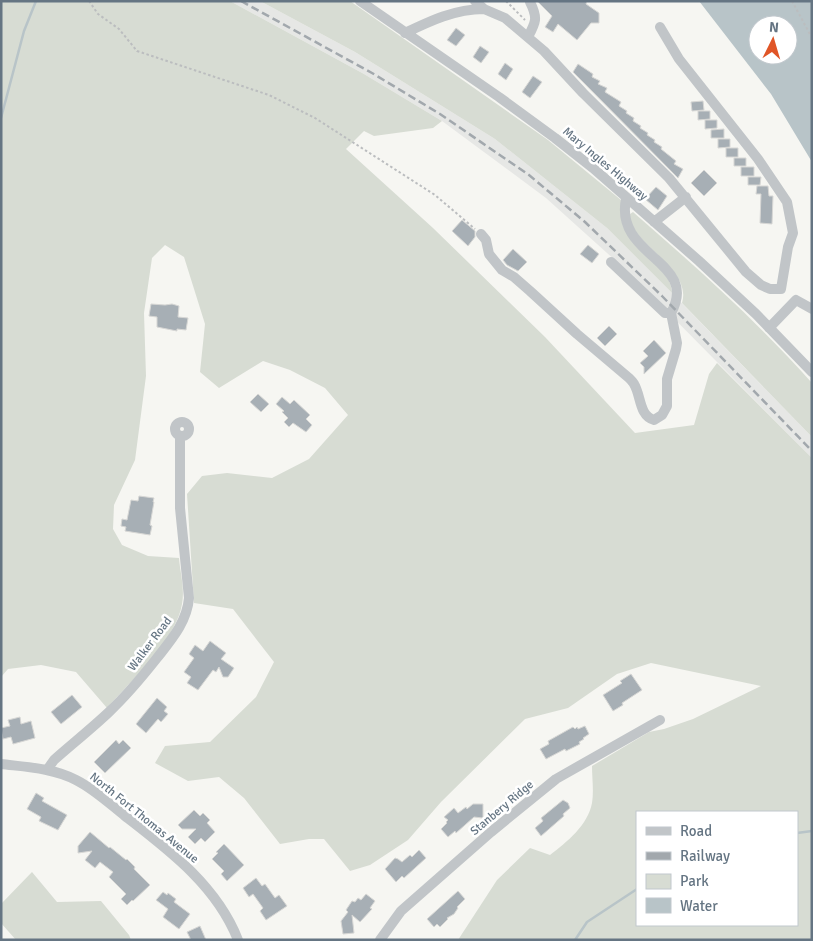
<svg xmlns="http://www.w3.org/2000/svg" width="813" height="941" viewBox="0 0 813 941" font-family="Signika,sans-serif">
<rect width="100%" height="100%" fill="#f6f6f2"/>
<path fill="#e6e7e5" d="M230 1H260L355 52 495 139 607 228 672 293 812 437V458L627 271 546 198 442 121 364 74Z"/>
<path fill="#d7dcd3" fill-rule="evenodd" d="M1 1H230L364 74 442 121 433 128 374 136 364 131 346 149 433 228 545 337 635 433 694 425 709 374 717 363 812 458V940H458L497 880 530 848 550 855C567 842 588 825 592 803 594 791 592 778 592 766L649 732 664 729 693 719 761 686 651 663 617 674 568 708 525 719 441 802 408 840 370 865 350 871 324 839H309L280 844 244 798 219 777 188 781 155 763 165 746 210 742 256 697 274 662 233 609 194 603 187 494 202 476 227 473 272 478 309 459 348 415 325 388 290 370 263 361 219 388 200 372 205 324 184 257 165 245 152 258 144 313 146 376 135 460 114 505 113 529 122 545 148 556 179 558C180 572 185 589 182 604 177 638 130 682 107 708L76 672 41 665 8 669 1 677ZM637 812H797V925H637Z
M260 1H350L548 140 621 200C621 209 621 224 626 231 639 254 670 265 672 293L607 228 495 139 355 52Z
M633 212C695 266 757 321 812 383V437L682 303C693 268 627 242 630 214Z
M32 872 57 902 101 901 129 935 131 940H16L1 923V904Z"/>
<path fill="#b8c4c8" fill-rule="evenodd" d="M699 1H812V162L771 94ZM758 25H788V55H758Z"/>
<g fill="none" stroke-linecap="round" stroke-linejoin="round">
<path stroke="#b8c4c8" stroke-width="2.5" d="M1 118 24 31 36 1
M797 833 812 831
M575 940 587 922 637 889"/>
</g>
<path fill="#a7afb5" stroke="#d7d7d5" d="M537 1H587L586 4 599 13V23H591L577 40 558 24 553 32 545 27 552 16Z
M456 28 465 35 456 46 447 40Z
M480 46 489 52 481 63 473 57Z
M505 63 513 69 506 80 498 74Z
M578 64 593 74 592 77 600 81 598 84 607 88 605 92 621 102 619 106 627 111 626 113 634 118 633 121 641 126 640 128 648 133 647 135 655 140 654 142 662 147 661 149 676 161 674 164 683 169 678 178 573 72Z
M533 76 542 82 530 98 522 92Z
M703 101 704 110 692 111 691 102Z
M698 111H710V119L698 120Z
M705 120H717V128L705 129Z
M724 129V138H711V130Z
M718 139H730V147L718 148Z
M726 148H738V157H726Z
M734 158H746V166H734Z
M741 167H754V176H741Z
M704 170 717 183 704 196 691 183Z
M748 177H761L760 185H748Z
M757 186H768L769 196H773L772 224 760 223 761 194H756Z
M656 187 667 196 658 210 645 199Z
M462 220 475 231V237L468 246 452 231Z
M588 245 599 254 592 263 580 254Z
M513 249 527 262 518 271 507 265 503 260Z
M151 304 165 305 172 304 179 306 178 317 188 318 186 330 177 329V331L157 327V317L149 316Z
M609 326 617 334 605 346 597 338Z
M654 340 666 353 644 374V367L640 363 648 356 643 351Z
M258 394 269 404 261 412 250 402Z
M282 397 290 404 294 400 310 415 306 419 312 425 306 432 293 423 289 427 284 422 288 418 282 412 284 411 276 404Z
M139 496 154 498 153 502H154L150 525 152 526 150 535 125 531 126 527 121 526 122 519 127 520 131 500 138 501Z
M210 641 226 653 221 659 234 668 228 677H223L219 667 216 672 213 670 198 690 187 683 191 677 184 672 194 658 189 654 195 645 203 651Z
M631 674 642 690 622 703 623 705 613 711 603 695 622 683 620 681Z
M72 695 82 707 61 724 51 712Z
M157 698 167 707 164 711 168 714 161 722 158 719 146 733 136 724Z
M20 717 21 724 31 721 35 738 13 744 11 737 3 739 1 728 10 726 8 720Z
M585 726 589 734 583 738 584 739 579 742 580 744 566 751 565 749 546 759 540 749 549 744 548 741 573 727 575 729 577 727 578 729Z
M116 740 119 744 123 740 131 748 105 773 94 762Z
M36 793 44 798 42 801 67 815 58 830 39 821 41 817 27 809Z
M563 800 568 803 570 808 563 814 564 816 541 836 535 828 543 821 541 818Z
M473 804H483V818L474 817 456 833 455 831 448 837 441 829 447 823 446 822 448 820 444 817 454 808 458 813 466 807 467 809Z
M194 810 200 816 203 813 210 820 207 823 215 832 205 842 201 838 195 844 188 837 196 829H182L178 825Z
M90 832 109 848 110 847 126 860 127 859 135 867 134 869 150 885 133 901 132 900 127 905 121 899 126 894 109 877 113 872 100 862 95 868 85 860 92 851 78 853V846Z
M224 844 244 865 227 881 221 874 224 871 212 859 218 853 216 852Z
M419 850 426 858 404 878 402 876 396 882 385 869 395 858 398 859 402 862 410 855 412 857Z
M256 878 262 886 265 884 275 898 279 895 287 906 266 920 260 911 263 908 253 894 249 897 243 888Z
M458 891 465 899 457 907 458 908 454 914 447 918 448 919 440 927 437 924 434 927 427 919Z
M163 892 167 895 168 893 176 899 174 902 190 914 179 929 163 917 168 909 156 900Z
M366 894 375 901 370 908 372 909 360 922 352 915 354 933 343 934 341 921 348 912 346 910 352 901 355 902 358 898 361 900Z
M200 926 206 940H191L187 932Z"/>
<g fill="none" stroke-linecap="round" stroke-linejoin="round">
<path stroke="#bbbdbf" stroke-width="2" stroke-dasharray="2.5 2.5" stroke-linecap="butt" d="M89 1 98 14 119 29 137 51 269 95 315 118 435 195 475 229
M506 1 525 20
M792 1 812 38"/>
<path stroke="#c1c5c8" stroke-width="10" d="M360 1 499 97 555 138 593 168 699 261 756 314 812 372
M475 1 484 9 505 18 544 51 583 93 669 178 746 272 761 285 770 289H781L788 247 793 233 787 202 758 159 679 59 660 27
M405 33C430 21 455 9 484 9
M528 37C536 22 538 18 530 2
M626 199C614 257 700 261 671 313
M654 222 686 197
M481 234 486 240 489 254 502 270 514 277 530 291 577 334 629 378C631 380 633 382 634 384 641 395 639 416 654 420L662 415 667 406V379L676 349 677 343 671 313H665L611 262
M769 328 796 300 812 309
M175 429a7 7 0 1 1 14 0a7 7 0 1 1-14 0Z
M1 764C26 767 53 768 76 780 94 789 110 804 125 816 169 850 217 886 238 940
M47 770 54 760C72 744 91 729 109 712 126 696 142 677 157 658 171 640 187 622 189 598L180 508V436
M380 940 401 911 491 832 556 779 660 720"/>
<path stroke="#a2a8ad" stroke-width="2.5" stroke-dasharray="8 4" stroke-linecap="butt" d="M241 1 372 73 440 114 529 175 585 222 662 296 812 451"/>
</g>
<g text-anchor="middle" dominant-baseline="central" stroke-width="5" stroke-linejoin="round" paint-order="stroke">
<g font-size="12" fill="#657583" stroke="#fff">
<text transform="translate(605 164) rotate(40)">Mary Ingles Highway</text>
<text transform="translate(150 644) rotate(-53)">Walker Road</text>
<text transform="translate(502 808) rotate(-40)">Stanbery Ridge</text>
<text transform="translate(144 818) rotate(39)">North Fort Thomas Avenue</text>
</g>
</g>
<rect width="813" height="941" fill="none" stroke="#657583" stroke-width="5"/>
<rect x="636" y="811" width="162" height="115" fill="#ffffff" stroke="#c1c8cd"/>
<rect x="646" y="827" width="25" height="8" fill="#c1c5c8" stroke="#c1c8cd"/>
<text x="680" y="836" font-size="15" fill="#657583">Road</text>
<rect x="646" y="852" width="25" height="8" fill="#a2a8ad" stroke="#c1c8cd"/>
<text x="680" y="861" font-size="15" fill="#657583">Railway</text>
<rect x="646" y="874" width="25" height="15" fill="#d7dcd3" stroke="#c1c8cd"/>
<text x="680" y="886" font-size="15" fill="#657583">Park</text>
<rect x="646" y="898" width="25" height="15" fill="#b8c4c8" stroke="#c1c8cd"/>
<text x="680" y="911" font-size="15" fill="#657583">Water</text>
<g transform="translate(773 40) rotate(5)"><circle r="24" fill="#ffffff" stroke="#c1c8cd"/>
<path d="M0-4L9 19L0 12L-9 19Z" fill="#e05527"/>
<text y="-8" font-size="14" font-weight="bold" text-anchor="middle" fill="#657583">N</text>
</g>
</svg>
